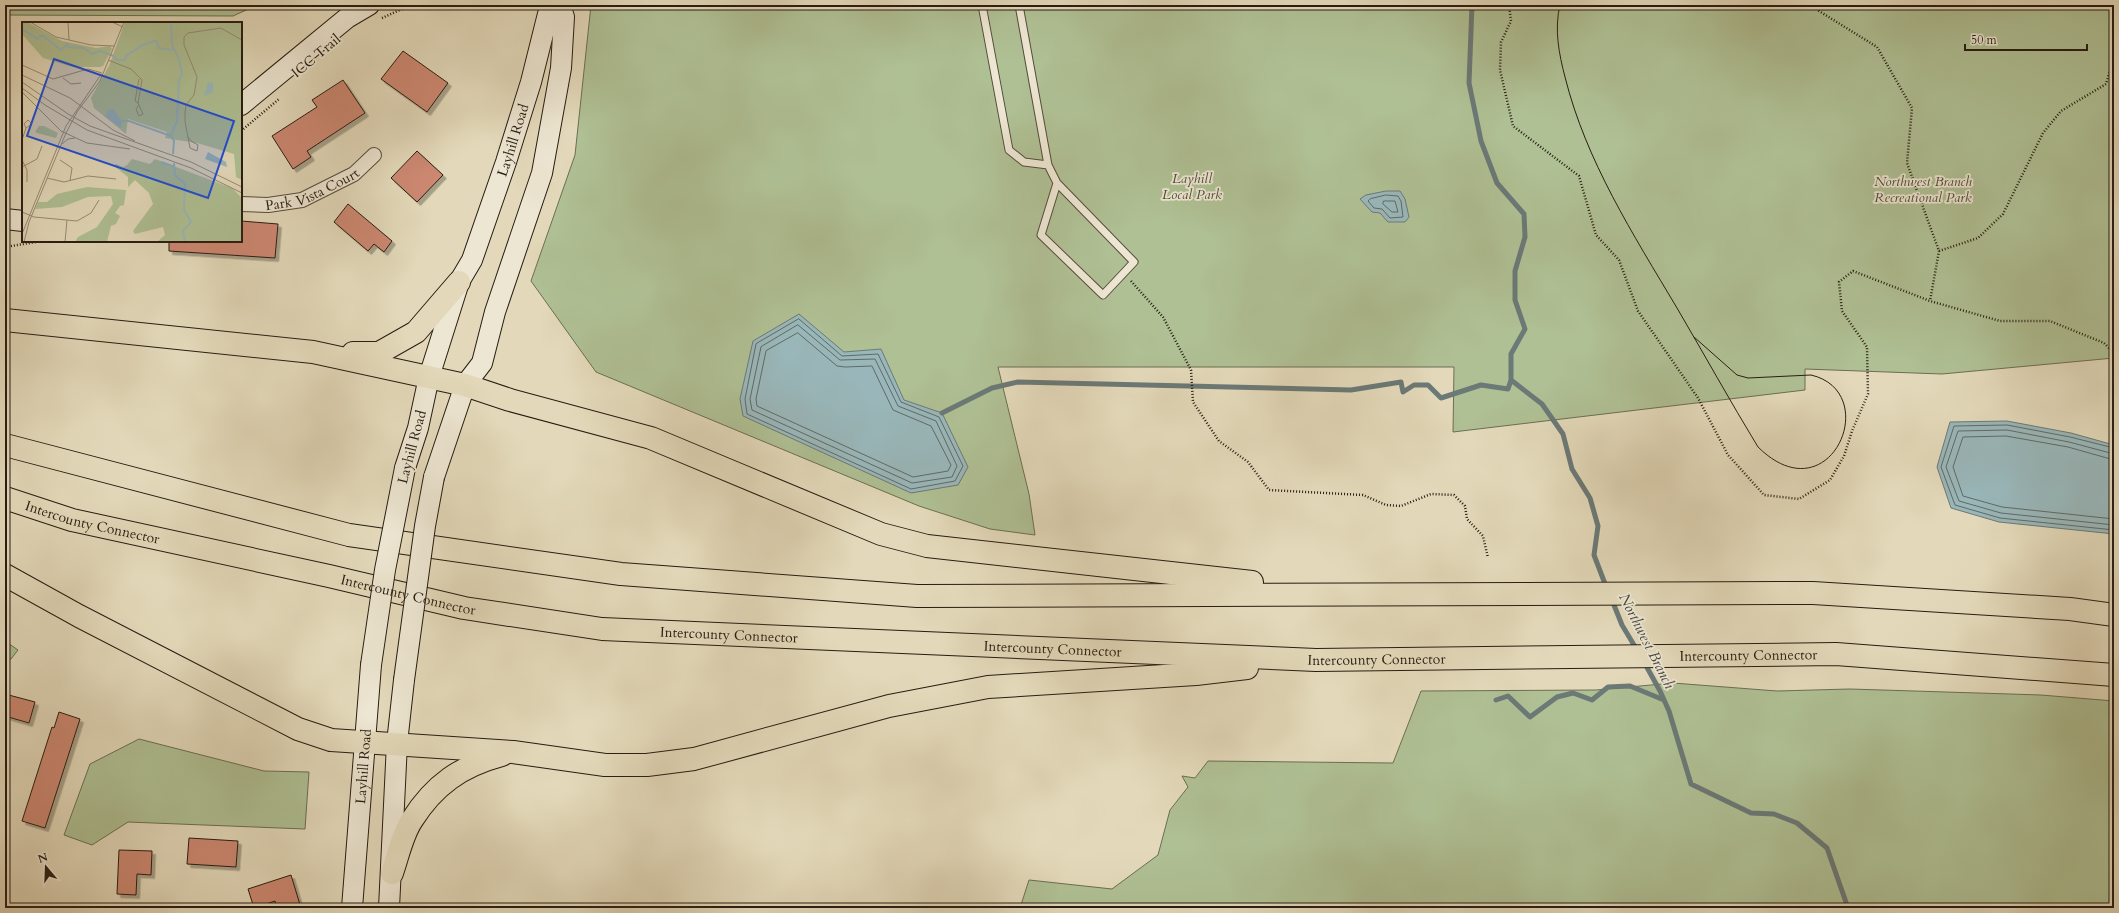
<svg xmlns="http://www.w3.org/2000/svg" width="2119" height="913" viewBox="0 0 2119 913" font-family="Cardo,serif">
<defs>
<filter id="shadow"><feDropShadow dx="3.5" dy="3.5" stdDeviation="0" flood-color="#0004"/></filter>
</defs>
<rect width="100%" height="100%" fill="#e3d9ba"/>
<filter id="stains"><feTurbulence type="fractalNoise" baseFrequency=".005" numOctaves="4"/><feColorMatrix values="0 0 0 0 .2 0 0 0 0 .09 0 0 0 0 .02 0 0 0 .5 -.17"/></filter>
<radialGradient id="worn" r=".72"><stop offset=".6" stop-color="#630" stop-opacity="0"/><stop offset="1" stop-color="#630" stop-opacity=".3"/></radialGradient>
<path fill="#afc094" stroke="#6b6e53" d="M5 5H257L233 16 5 15Z
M591 5H2114V358L1942 374 1805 369V390L1453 432 1454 367H998L1029 494 1035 535 990 529 919 506 596 372 531 281 575 155Z
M5 641 18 650 11 659 5 657Z
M1673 683 1777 691 1850 689 2041 695 2114 701V908H1020L1029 880 1112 889 1158 855 1170 810 1188 787 1182 776 1195 778 1208 761 1393 763 1421 691 1596 690Z
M139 739 264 771 309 772 305 829 128 822 92 845 64 835 90 764Z"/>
<path fill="#99b7ba" stroke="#6b7977" d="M1386 191H1400L1405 199 1409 217 1405 222H1388L1380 213 1372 212 1360 199 1366 195Z
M799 314 844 352 881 349 904 400 942 413 968 467 958 485 911 493 743 416 740 399 753 341Z
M2007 421 2071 433 2114 445V534L1999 522 1951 508 1937 467 1950 422Z"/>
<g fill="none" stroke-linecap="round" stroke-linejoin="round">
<path stroke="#606a66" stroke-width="1" d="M1386 195 1398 196 1401 201 1403 217 1390 218 1382 209 1374 208 1368 201 1370 199Z
M1384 201H1395L1398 212H1392L1383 204Z
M799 319 842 356 878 354 901 402 939 417 963 466 955 481 911 489 747 414 745 399 756 344Z
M798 325 840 360 875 359 898 406 936 421 957 466 952 477 912 483 752 410 750 399 761 347Z
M798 333 837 366 845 367 872 366 893 410 931 426 951 465 948 471 913 477 757 406 756 399 766 351Z
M2114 448 2070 437 2007 425 1954 426 1941 467 1955 505 2000 518 2114 530
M2114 454 2069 442 2007 430 1958 431 1946 467 1959 501 2001 513 2114 525
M2114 460 2068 447 2006 436 1963 437 1953 467 1963 496 2002 507 2114 519"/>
<path stroke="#6b7977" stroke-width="5" d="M1472 5 1469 83 1481 141 1497 183 1524 214 1525 237 1515 271V300L1525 329 1511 354V380L1542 404 1563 434 1572 469 1590 498 1598 526 1594 555 1607 589
M942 413 992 388 1018 382 1351 390 1401 382 1403 392 1414 385H1428L1441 398 1481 385 1508 389 1511 380
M1612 600 1622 625 1637 650
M1644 662 1660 691 1669 711 1691 784 1751 813 1774 814 1797 823 1827 848 1848 908
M1496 700 1508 696 1530 717 1557 697 1573 693 1592 700 1608 687 1630 686 1664 700"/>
</g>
<path fill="#cd8872" stroke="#271c12" filter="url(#shadow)" d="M403 51 448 83 427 112 381 79Z
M343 80 365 113 307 151 311 157 293 169 272 136 317 107 312 100Z
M417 151 443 175 417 202 391 178Z
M348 204 392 241 384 252 374 244 368 251 334 222Z
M241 221 278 224 275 258 169 251V241H241Z
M5 694 35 702 29 723 5 716Z
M59 712 80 719 45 828 22 821 52 727 54 728Z
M189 838 238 841 236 867 187 864Z
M119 850 152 851 151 875 137 874 136 895 117 894Z
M291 875 301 908H277L275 901 254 908 248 889Z"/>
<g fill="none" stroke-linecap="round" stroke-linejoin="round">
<g stroke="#564b3c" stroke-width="9">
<path id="lane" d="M982 5 1009 150 1024 162 1048 165
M1019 5 1048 165 1057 183 1134 262 1103 295 1041 235 1057 183"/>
</g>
<g stroke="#564b3c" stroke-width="16">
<g id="street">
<path id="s1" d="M241 204 268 205 302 200 354 174 374 155"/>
</g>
</g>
<g stroke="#271c12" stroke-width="22">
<g id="secondary">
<path d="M241 105 347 18 369 5"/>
<path d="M5 219 23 221"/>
<path id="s2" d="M405 468 418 428 429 377 459 282 472 260 506 162 531 82 548 14 554 5"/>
<path d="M434 477 465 385 482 363 495 312 542 173 561 68 564 17 560 5"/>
<path id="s3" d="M352 908 371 665"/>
<path d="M389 908 397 743 404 680"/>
</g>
</g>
<g stroke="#271c12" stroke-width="24">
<g id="highway">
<path d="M5 320 313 352 465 385 510 400 651 438 881 534 927 546 1252 582"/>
<path d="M353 353H379L416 332 459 282"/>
<path d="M5 445 349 535 621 574 917 596 1813 593 2070 609 2114 615"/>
<path id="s4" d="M5 498 72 520 329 576 464 608 602 629 1316 660 1836 654 2114 675"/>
<path d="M5 575 79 616 298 729 331 740 513 752 605 765H647L694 759 889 706 988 687 1196 674 1247 668"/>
<path d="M392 873C398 856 402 835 412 820 434 785 461 766 502 755"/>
</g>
</g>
<path stroke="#271c12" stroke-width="2.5" stroke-dasharray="1 2" stroke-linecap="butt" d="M1509 5 1511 21 1501 42 1500 70 1513 126 1579 176 1596 235 1619 260 1638 311 1698 398 1728 455 1764 495 1799 499 1830 480 1844 456 1852 431 1868 394 1867 347 1842 311 1839 282 1853 271 1930 301 2000 321H2050L2104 343 2114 353
M1816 5 1819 11 1877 47 1912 108 1907 163 1939 251 1930 301
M382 18 411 5
M241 131 279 99
M5 247 42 241
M1939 251 1978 238 2003 214 2043 133 2061 111 2106 84 2114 57
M1131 281 1163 317 1191 370 1193 402 1219 441 1248 462 1269 490 1363 495 1386 505 1401 506 1431 494 1454 495 1465 506 1467 519 1483 536 1488 558"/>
<use href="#lane" stroke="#ede6d2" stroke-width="7"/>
<use href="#street" stroke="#ede6d2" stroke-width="14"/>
<use href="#secondary" stroke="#ede6d2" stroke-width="20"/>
<use href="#highway" stroke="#e3d9ba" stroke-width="22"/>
<path stroke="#271c12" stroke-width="1" d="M1560 5C1554 29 1559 54 1565 77 1586 161 1633 234 1677 308 1704 354 1730 401 1758 447 1830 518 1884 392 1811 375L1748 378 1737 375 1694 337"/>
<g stroke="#271c12" stroke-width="22" stroke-linecap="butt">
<path id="secondary-bridge" d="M371 665 385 570 405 468
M404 680 425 526 434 477"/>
</g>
<use href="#secondary-bridge" stroke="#ede6d2" stroke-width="20"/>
</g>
<g text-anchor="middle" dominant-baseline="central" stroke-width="3.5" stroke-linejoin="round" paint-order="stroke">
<g font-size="14" fill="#271c12" stroke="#ede6d2">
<text transform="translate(316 56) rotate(-40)">ICC Trail</text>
<text stroke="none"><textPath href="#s2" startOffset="346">Layhill Road</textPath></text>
<text stroke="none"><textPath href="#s1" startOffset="74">Park Vista Court</textPath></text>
<text transform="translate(412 447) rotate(-75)">Layhill Road</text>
<text stroke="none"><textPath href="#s4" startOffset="91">Intercounty Connector</textPath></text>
<text stroke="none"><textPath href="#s4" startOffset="415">Intercounty Connector</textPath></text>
<text stroke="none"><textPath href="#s4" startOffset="739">Intercounty Connector</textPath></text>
<text stroke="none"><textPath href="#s4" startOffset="1063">Intercounty Connector</textPath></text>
<text stroke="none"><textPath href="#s4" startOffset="1759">Intercounty Connector</textPath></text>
<text stroke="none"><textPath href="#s4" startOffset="1387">Intercounty Connector</textPath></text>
<text stroke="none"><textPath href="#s3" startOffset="142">Layhill Road</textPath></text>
</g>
<g font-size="14" font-style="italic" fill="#504d39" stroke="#ede6d2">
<text x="1192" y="178">Layhill<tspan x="1192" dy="16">Local Park</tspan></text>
<text x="1923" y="181">Northwest Branch<tspan x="1923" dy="16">Recreational Park</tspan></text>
</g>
<g font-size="15" font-style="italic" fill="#494a44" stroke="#ede6d2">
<text transform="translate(1647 641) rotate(63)">Northwest Branch</text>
</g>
</g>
<g transform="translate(22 22)">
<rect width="220" height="220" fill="#e3d9ba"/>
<path d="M0 0H5L40 19 74 26 88 24 90 27 81 44 78 45H51L21 36 0 12ZM103 0H220V158L214 155 212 132 175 121 143 116 145 110 106 97 104 112 72 86 69 76 87 44ZM17 104H22L36 111 34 116 15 111 13 110ZM110 137 128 142 133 137 210 166 220 176V220H135L143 213 141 205 113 212 111 209 131 182 127 171 113 158 106 165V155L92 144 94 142 101 145 105 143ZM65 165 104 168 102 183 98 184 93 191 98 194 94 202 89 204 85 220H53L56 215 75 205 91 182 89 174 66 175 40 185 13 187 16 180H25L35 172Z" fill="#afc094"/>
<path d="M186 60 191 61V70L182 74ZM91 87 100 99 99 106 83 94 86 88ZM186 130 204 140 205 145 183 137Z" fill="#99b7ba"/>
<path fill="none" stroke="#99b7ba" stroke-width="2" d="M149 0 150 23 157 37 160 52 157 58 155 99 149 113 152 119 151 132M0 7 16 17 17 14H21L39 28 45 22 46 25 62 26 70 32 78 29 92 34 95 38H103L104 34 121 23 132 19 135 20 136 26 151 28M100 99H107L149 114M139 140 153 145M152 141 153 153 163 162 162 188 169 200 161 209 163 220"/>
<path fill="none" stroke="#988d77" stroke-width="1" d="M8 0 34 15 69 23 92 24M46 0 47 18M90 0 101 5M86 38 109 47 120 58 116 81 121 92 117 94 114 87 117 83M0 43 31 57 66 47 80 51M0 53 48 76 91 108 113 119M41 56 49 62 59 61M0 60 46 92 68 104 169 140 220 165M0 66 23 83 65 108 169 146 220 171M0 70 39 109 65 121 108 127M116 81 113 79 117 57M166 115 169 119 176 123 175 129 168 126 164 105 163 99V91L164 83 172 73 175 55 162 23V15L166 11 199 6 220 18M0 118 4 106 2 102 6 98 10 102 4 106M40 122 46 117 53 116M0 138 5 148V160M38 138 50 146 48 159M0 145 15 137 20 124M25 156 42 160 66 154 94 157M0 190 12 195 55 199 69 191 77 178M0 212 44 104 78 54M2 220 7 200 44 111 55 90 78 59 102 0M43 220 45 198"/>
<path fill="#1d4ed8" fill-opacity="0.15" stroke="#1d4ed8" stroke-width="2" d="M32 37 212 99 186 176 5 114Z"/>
<rect width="220" height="220" fill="none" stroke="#271c12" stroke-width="2"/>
</g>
<rect width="2119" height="913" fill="none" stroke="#e3d9ba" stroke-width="20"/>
<rect x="6" y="6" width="2107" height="901" fill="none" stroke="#271c12" stroke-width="2"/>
<rect x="10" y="10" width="2099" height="893" fill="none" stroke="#271c12"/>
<g transform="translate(46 867) rotate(341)" stroke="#ede6d2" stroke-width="3" paint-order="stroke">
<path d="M0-3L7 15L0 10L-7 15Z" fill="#271c12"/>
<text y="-6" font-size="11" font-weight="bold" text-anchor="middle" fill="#271c12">N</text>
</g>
<path d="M1965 44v6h122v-6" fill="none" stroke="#271c12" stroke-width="2"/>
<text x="1971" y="44" font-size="12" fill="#271c12" stroke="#ede6d2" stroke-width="3" paint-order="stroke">50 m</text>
<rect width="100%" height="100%" filter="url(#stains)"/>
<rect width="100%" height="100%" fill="url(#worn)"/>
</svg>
